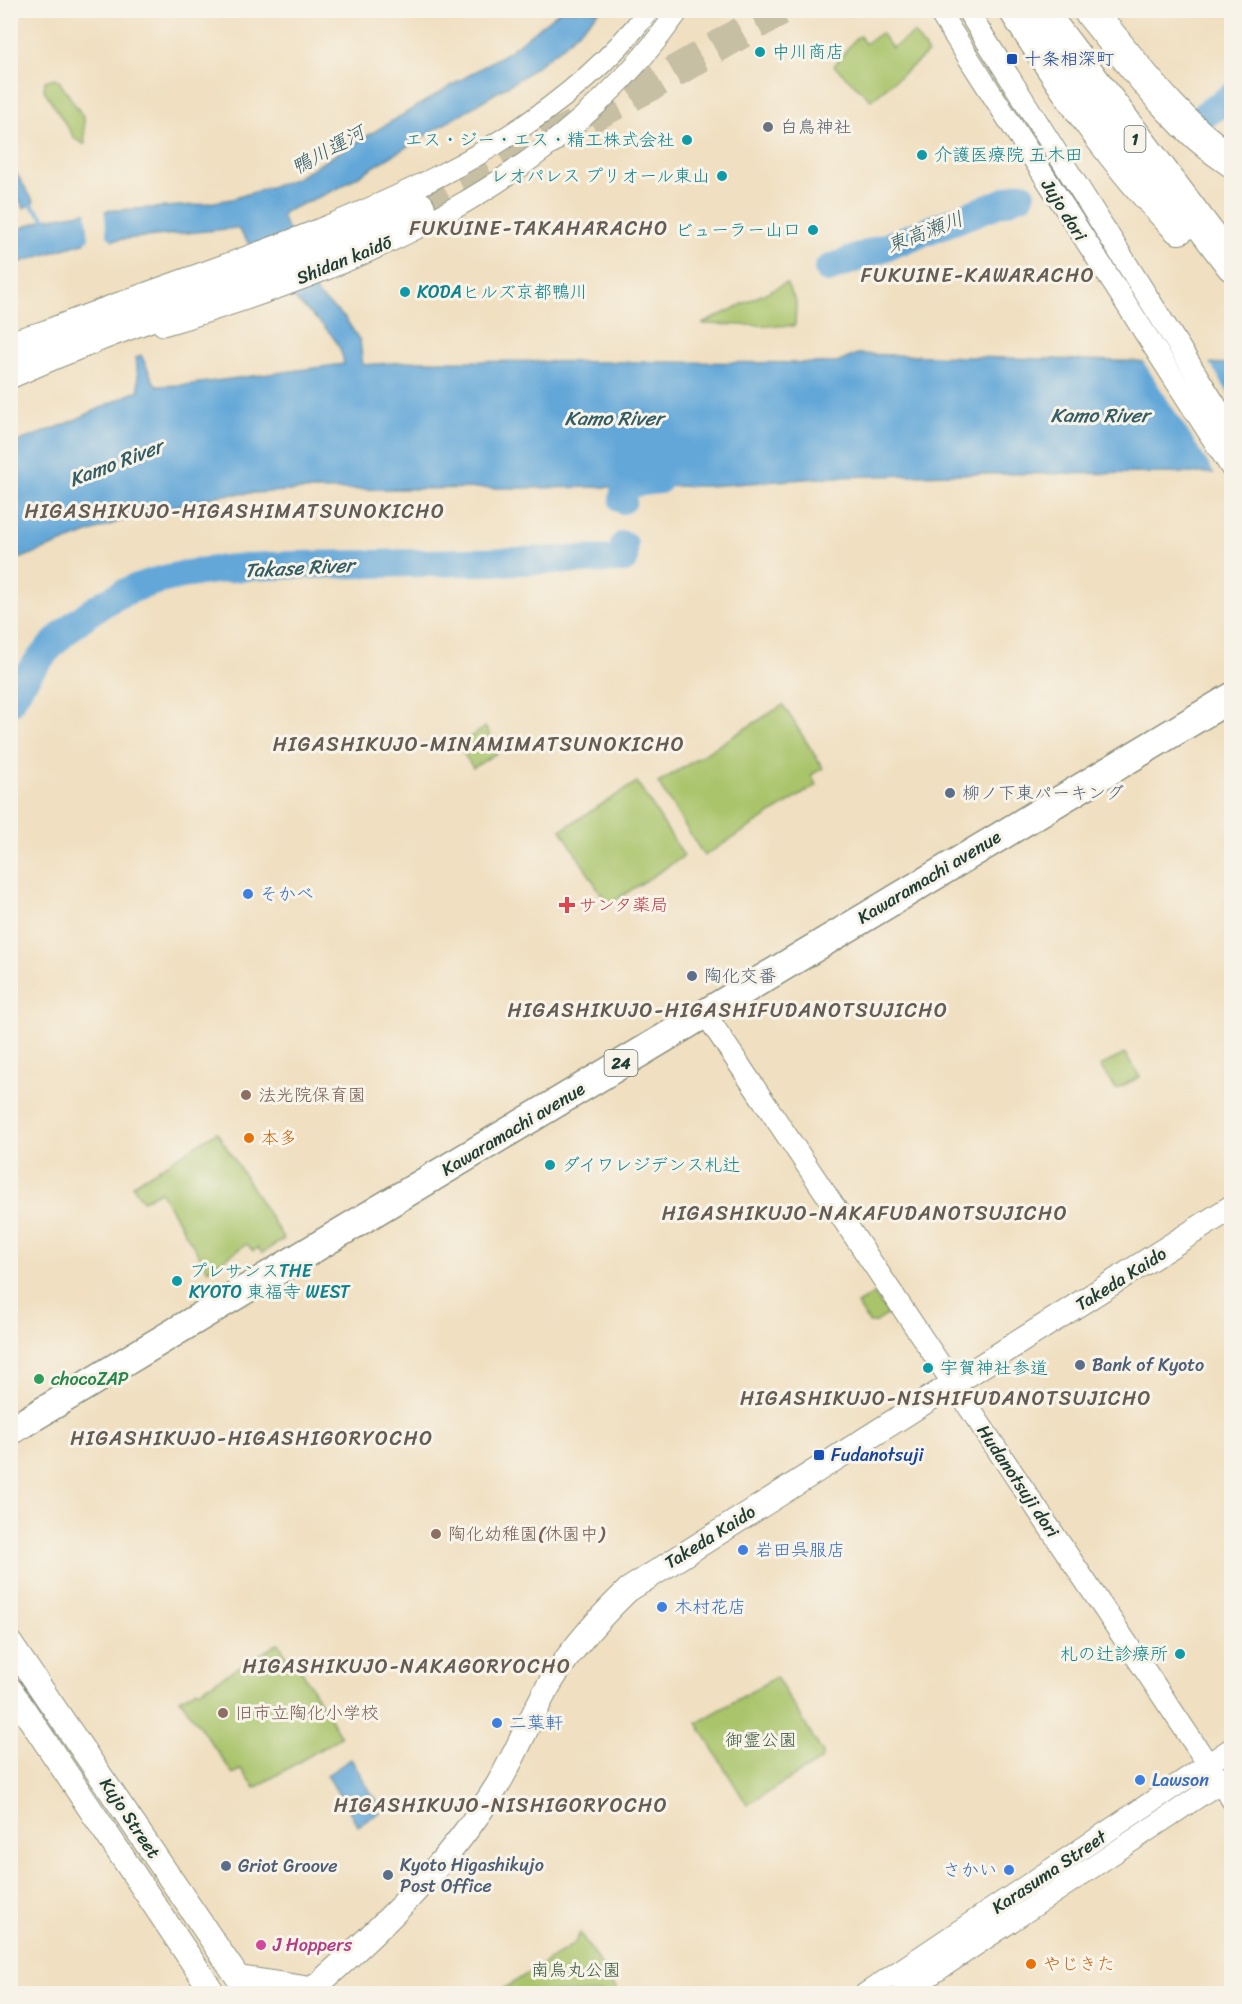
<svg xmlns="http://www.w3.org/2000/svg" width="1242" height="2004" viewBox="0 0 1242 2004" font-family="Sriracha,'Klee One',sans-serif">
<rect width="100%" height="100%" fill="#f7f3e8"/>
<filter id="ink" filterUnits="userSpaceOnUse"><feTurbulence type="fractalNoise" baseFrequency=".0167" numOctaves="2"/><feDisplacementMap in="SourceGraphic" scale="12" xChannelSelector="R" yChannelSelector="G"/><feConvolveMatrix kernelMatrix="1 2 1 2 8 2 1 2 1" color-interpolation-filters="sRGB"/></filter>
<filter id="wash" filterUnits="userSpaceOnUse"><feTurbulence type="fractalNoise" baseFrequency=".008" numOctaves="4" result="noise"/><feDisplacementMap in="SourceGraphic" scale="24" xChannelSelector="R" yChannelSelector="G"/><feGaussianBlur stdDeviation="1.35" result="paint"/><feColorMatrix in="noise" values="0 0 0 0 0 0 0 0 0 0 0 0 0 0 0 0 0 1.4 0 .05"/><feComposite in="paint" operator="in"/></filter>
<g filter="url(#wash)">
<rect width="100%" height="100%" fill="#f0dfc0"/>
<path fill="#a9c46b" stroke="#648050" stroke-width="1.5" d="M881 33 892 48 914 33 928 53 871 100 834 66 855 39 860 36 865 44Z
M54 78 59 81 84 118 85 145 75 139 44 90 45 81Z
M786 283 796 302 795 326 702 324Z
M783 705 823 768 811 775 817 785 704 856 658 783Z
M485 727 500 751 473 768 458 745Z
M637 782 684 856 608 905 561 830Z
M1125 1054 1140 1077 1116 1089 1100 1066Z
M217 1132 284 1239 262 1253 258 1248 253 1251 247 1244 208 1270 160 1191 143 1201 132 1185Z
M874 1294 888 1314 875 1323H869L857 1304Z
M279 1643 288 1659 293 1656 341 1737 255 1788 241 1769 233 1774 180 1699 197 1689 199 1691Z
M776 1677 823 1753 821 1760 747 1805 697 1723Z
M580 1933 619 1993H497L574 1944Z"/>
<path fill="#63a7d8" stroke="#417286" stroke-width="1.5" d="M560 11H600L563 46 524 76 337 189 284 212 282 217 317 294 345 318 360 341 363 365 418 361 837 363 857 354 1231 364V473L954 474 833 477 708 486 304 490 221 495 131 517 11 562V444L66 424 139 390 136 358 141 355 156 386 185 385 344 364C340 335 318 322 299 303 276 281 257 252 237 228L83 243 11 265V232L45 219 87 212 197 205 232 199 295 179 508 52Z
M11 165 34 202 24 208 11 186Z
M351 1759 382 1811 358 1826 327 1775Z"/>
<path fill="#f0dfc0" d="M104 208 107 236 114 242 84 245 89 238 86 209Z
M1141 358 1208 360 1231 398 1232 476H1216Z"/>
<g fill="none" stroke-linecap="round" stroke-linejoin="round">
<path stroke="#63a7d8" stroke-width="4.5" d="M27 201 48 222"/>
<path stroke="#63a7d8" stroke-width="28" d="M1197 120 1232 96
M828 269 1021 195
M623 500 625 484 659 480
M10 702C37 655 73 617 123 593 190 562 296 565 369 564 454 563 539 561 624 559V545"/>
</g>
</g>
<g filter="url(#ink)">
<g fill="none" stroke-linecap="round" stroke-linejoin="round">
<path stroke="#c6bfa4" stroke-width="32" stroke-dasharray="32 16" stroke-linecap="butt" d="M419 208 655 83 780 10"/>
<g stroke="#888e7a" stroke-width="23">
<path id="tertiary" d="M938 10 1232 469
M967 10 1232 431
M163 325C359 268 558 183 679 10
M43 332C243 251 514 190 649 10
M704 1012 1232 1800
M865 1994 1232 1748
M902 1994 1231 1775"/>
</g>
<g stroke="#888e7a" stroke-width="26">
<path id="secondary" d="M10 1643 249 1994
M10 1689 214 1994
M239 1978 311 1989 310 1994
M307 1994C378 1932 447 1866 497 1786 515 1756 528 1723 545 1692 566 1654 597 1620 628 1590L1232 1207"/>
</g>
<g stroke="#888e7a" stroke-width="31">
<path id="trunk" d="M10 1431 1232 697"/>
</g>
<g stroke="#888e7a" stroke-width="34">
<path id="motorway" d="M1015 10C1064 87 1114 163 1179 228
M1040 10 1232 265
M1089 10C1133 63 1174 123 1232 161
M10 347 59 333
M10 372C144 311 287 273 419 208"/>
</g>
<use href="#tertiary" stroke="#fff" stroke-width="21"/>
<use href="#secondary" stroke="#fff" stroke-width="24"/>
<use href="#trunk" stroke="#fff" stroke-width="28"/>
<use href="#motorway" stroke="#fff" stroke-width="32"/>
</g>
</g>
<g fill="#0f9aa8" stroke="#f7f3e8" stroke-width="2">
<circle cx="760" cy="52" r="6"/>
<circle cx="687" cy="140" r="6"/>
<circle cx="922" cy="155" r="6"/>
<circle cx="722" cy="176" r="6"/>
<circle cx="813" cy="230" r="6"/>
<circle cx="405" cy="292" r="6"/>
<circle cx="550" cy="1165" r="6"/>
<circle cx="177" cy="1281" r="6"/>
<circle cx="928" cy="1368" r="6"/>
<circle cx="1180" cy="1654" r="6"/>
</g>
<g fill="#1a4fb4" stroke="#f7f3e8" stroke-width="2">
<rect x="1006" y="53" width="12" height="12" rx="3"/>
<rect x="813" y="1449" width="12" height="12" rx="3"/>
</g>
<circle fill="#6b7280" stroke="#f7f3e8" stroke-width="2" cx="768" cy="127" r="6"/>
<g fill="#5c6f8a" stroke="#f7f3e8" stroke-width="2">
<circle cx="950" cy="793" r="6"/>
<circle cx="692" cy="976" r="6"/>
<circle cx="1080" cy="1365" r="6"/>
<circle cx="226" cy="1866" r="6"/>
<circle cx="388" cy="1875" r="6"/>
</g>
<g fill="#3f7fe0" stroke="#f7f3e8" stroke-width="2">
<circle cx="248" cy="894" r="6"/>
<circle cx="743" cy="1550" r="6"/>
<circle cx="662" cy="1607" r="6"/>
<circle cx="497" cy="1723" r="6"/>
<circle cx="1140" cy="1780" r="6"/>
<circle cx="1009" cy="1870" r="6"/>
</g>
<path fill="#e0444e" stroke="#f7f3e8" stroke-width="2" d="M564 896h6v6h6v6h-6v6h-6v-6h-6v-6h6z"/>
<g fill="#8d6e63" stroke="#f7f3e8" stroke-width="2">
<circle cx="246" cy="1095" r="6"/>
<circle cx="436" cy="1534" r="6"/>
<circle cx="223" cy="1713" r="6"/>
</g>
<g fill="#e8710a" stroke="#f7f3e8" stroke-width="2">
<circle cx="249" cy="1138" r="6"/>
<circle cx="1031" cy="1964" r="6"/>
</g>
<circle fill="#2e9e5b" stroke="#f7f3e8" stroke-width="2" cx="39" cy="1379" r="6"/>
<circle fill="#d1479c" stroke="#f7f3e8" stroke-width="2" cx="261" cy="1945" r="6"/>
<g text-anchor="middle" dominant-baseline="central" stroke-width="6" stroke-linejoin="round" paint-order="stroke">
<g fill="#f7f3e8" stroke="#60746a" stroke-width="1.5">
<rect x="1124.5" y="126" width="21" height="26" rx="4.5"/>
<rect x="604.5" y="1050" width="33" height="26" rx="4.5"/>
</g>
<g font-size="16" font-weight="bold" fill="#1f3d34">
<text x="1135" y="139">1</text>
<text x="621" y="1063">24</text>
</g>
<g font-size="18" fill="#0d838f" stroke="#f7f3e8" text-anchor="start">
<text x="772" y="52">中川商店</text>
<text x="675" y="140" text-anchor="end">エス・ジー・エス・精工株式会社</text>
<text x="934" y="155">介護医療院 五木田</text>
<text x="710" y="176" text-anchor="end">レオパレス プリオール東山</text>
<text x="801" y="230" text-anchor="end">ビューラー山口</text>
<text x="417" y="292">KODAヒルズ京都鴨川</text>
<text x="562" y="1165">ダイワレジデンス札辻</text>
<text x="189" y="1271">プレサンスTHE<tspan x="189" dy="21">KYOTO 東福寺 WEST</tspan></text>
<text x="940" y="1368">宇賀神社参道</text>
<text x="1168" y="1654" text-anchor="end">札の辻診療所</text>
</g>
<g font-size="18" fill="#164399" stroke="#f7f3e8" text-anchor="start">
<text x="1024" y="59">十条相深町</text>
<text x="831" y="1455">Fudanotsuji</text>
</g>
<g font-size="18" fill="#5b616d" stroke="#f7f3e8" text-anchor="start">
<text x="780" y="127">白鳥神社</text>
</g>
<g font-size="18" fill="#1f3d34" stroke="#f7f3e8">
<text transform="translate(1064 210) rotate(58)">Jujo dori</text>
<text transform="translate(344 260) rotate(-22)">Shidan kaidō</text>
<text transform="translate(929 877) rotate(-31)">Kawaramachi avenue</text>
<text transform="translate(513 1129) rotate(-31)">Kawaramachi avenue</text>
<text transform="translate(1121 1279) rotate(-32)">Takeda Kaido</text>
<text transform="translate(1018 1481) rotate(56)">Hudanotsuji dori</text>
<text transform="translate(710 1537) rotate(-32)">Takeda Kaido</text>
<text transform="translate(130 1818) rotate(56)">Kujo Street</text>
<text transform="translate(1049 1872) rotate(-34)">Karasuma Street</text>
</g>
<g font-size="18" fill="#4e5e75" stroke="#f7f3e8" text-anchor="start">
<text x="962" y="793">柳ノ下東パーキング</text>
<text x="704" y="976">陶化交番</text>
<text x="1092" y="1365">Bank of Kyoto</text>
<text x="400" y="1865">Kyoto Higashikujo<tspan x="400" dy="21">Post Office</tspan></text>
<text x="238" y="1866">Griot Groove</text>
</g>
<g font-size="18" fill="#366cbe" stroke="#f7f3e8" text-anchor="start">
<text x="260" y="894">そかべ</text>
<text x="755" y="1550">岩田呉服店</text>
<text x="674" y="1607">木村花店</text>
<text x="509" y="1723">二葉軒</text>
<text x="1152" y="1780">Lawson</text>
<text x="997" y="1870" text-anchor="end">さかい</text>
</g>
<g font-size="18" fill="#be3a42" stroke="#f7f3e8" text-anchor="start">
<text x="579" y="905">サンタ薬局</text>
</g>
<g font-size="18" fill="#785e54" stroke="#f7f3e8" text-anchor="start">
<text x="258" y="1095">法光院保育園</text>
<text x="448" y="1534">陶化幼稚園(休園中)</text>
<text x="235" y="1713">旧市立陶化小学校</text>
</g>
<g font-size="18" fill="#c56008" stroke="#f7f3e8" text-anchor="start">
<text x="261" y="1138">本多</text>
<text x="1043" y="1964">やじきた</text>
</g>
<g font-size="18" fill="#27864d" stroke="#f7f3e8" text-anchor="start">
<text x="51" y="1379">chocoZAP</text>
</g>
<g font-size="18" fill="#3b583f" stroke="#f7f3e8">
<text x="761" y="1740">御霊公園</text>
<text x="576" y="1970">南烏丸公園</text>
</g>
<g font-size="18" fill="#b23c85" stroke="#f7f3e8" text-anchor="start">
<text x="273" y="1945">J Hoppers</text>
</g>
<g font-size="20" font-style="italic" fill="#335d65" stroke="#f7f3e8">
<text transform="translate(328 150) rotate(-29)">鴨川運河</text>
<text transform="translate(925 232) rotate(-21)">東高瀬川</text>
<text x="1100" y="415">Kamo River</text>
<text x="614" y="418">Kamo River</text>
<text transform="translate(116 463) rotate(-21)">Kamo River</text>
<text transform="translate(299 568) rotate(-3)">Takase River</text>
</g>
<g font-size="20" letter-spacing="1.5" fill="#655c55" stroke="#f7f3e8">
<text x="539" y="228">FUKUINE-TAKAHARACHO</text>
<text x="978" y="275">FUKUINE-KAWARACHO</text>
<text x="235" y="511">HIGASHIKUJO-HIGASHIMATSUNOKICHO</text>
<text x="479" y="744">HIGASHIKUJO-MINAMIMATSUNOKICHO</text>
<text x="728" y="1010">HIGASHIKUJO-HIGASHIFUDANOTSUJICHO</text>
<text x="865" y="1213">HIGASHIKUJO-NAKAFUDANOTSUJICHO</text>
<text x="946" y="1398">HIGASHIKUJO-NISHIFUDANOTSUJICHO</text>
<text x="252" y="1438">HIGASHIKUJO-HIGASHIGORYOCHO</text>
<text x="407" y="1666">HIGASHIKUJO-NAKAGORYOCHO</text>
<text x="501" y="1805">HIGASHIKUJO-NISHIGORYOCHO</text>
</g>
</g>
<rect width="1242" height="2004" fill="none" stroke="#f7f3e8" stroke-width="36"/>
</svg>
